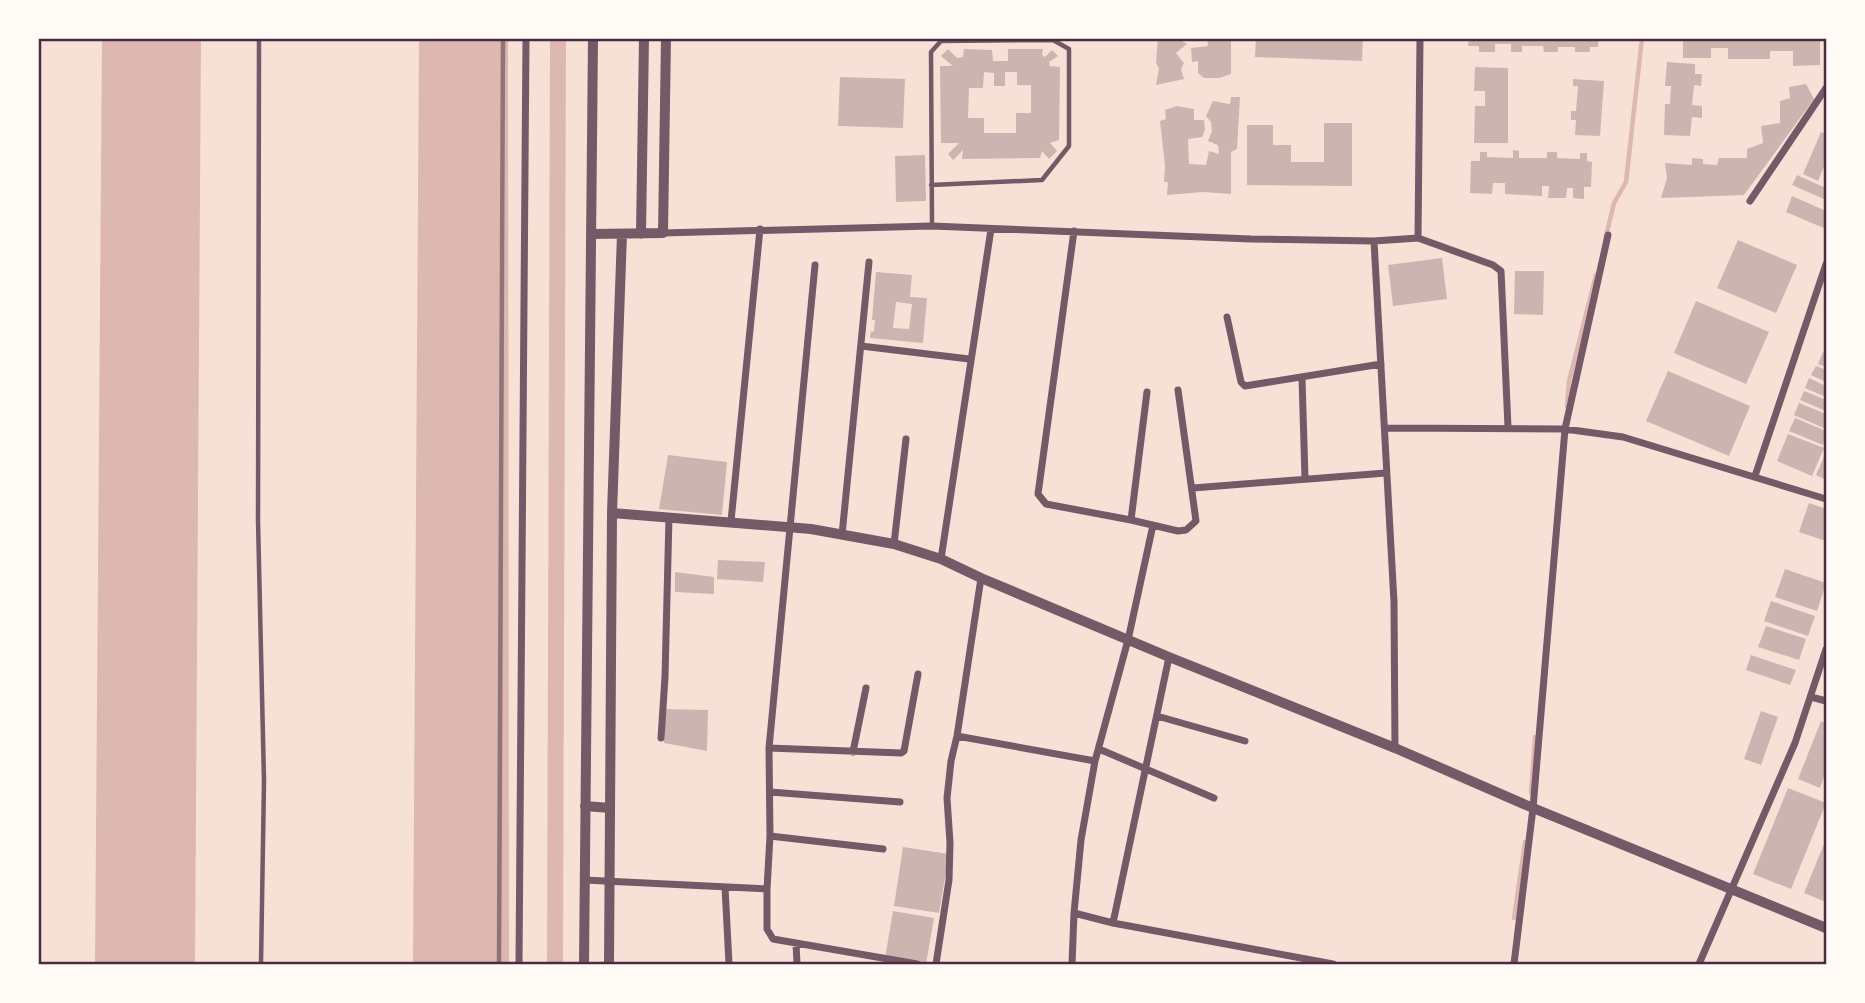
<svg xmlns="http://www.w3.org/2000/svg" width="1865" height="1003" viewBox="0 0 1865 1003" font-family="'Golos Text',sans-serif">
<rect width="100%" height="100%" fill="#f7e1d7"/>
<path fill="#dcb8b0" d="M102 39H201L195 964H95Z
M419 39H508L509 964H413Z"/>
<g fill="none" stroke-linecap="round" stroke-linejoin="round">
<path stroke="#dcb8b0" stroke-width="4.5" d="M1606 236 1614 203 1626 182 1642 38
M1567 406 1569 381 1596 275
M1531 792 1535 737
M1514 918 1525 842"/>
<path stroke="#dcb8b0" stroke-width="16" d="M555 964 558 38"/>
</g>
<path fill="#ccb4b1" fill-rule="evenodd" d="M1158 38H1177L1187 44 1176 53 1184 63 1181 69 1184 79 1156 85 1159 68 1156 63Z
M1207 38H1231V74L1219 78H1204L1198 73V61L1192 62 1191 48 1208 46Z
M1256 38H1363L1362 61 1255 57Z
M1469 38H1599L1598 47H1590V52H1575V47H1558V52H1544L1543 46H1522V52H1511V44H1495V52H1479V46H1468Z
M1683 38H1820V65L1793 66V51H1770V59H1728V48H1711V58H1683Z
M948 49 957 58 963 57 964 49 992 50 993 61H1008V49H1043L1042 55 1045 57 1052 50 1058 56 1049 62 1050 66 1060 67 1059 140 1050 143 1057 151 1049 159 1042 151 1040 158 962 159 963 150 953 160 948 154 959 143H941L940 66H953L941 56ZM984 72 994 73V86H1005V72H1017V85H1031V113H1016V133H984V118H968L969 88H983Z
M1667 62 1695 64V74H1702L1701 86 1694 85 1692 105 1702 106V118L1692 117 1690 136 1664 135 1665 104H1670L1671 86H1665Z
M1475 67 1508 68V143H1474L1475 106H1485V91H1474Z
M840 77 905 79 903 128 838 126Z
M1573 79 1604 81 1600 136 1575 135 1576 120H1571V111H1576L1578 86H1573Z
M1806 84 1814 99 1744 195 1661 198 1667 178 1665 163 1692 165V158L1703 159V164L1717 165 1719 158H1747V149L1763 143 1761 126 1780 123V101L1790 98 1789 87Z
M1231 97H1240L1237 149 1231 152V194L1203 192 1167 195 1168 182H1164L1165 165 1160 121 1166 119 1165 110 1177 106 1194 109V120H1204L1205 130 1202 137 1188 139 1189 164 1206 165 1209 151 1219 154 1218 145 1208 141 1212 131 1211 122 1206 116 1213 101 1230 104Z
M1324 123H1352V186L1247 185V125H1273V145H1291V162H1324Z
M1821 132 1826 134V162L1818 181 1803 174Z
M1513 150 1519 151V158H1547V152H1557V158L1580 159V153H1587V161L1592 162 1591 187H1584V199L1573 198V188H1567L1566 198H1548L1549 186H1542V196L1505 194V183H1493L1492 194 1470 193 1471 161H1480V152H1487V157L1513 158Z
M925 155 926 201 896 202 895 156Z
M1797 175 1826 188V200L1792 185Z
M1792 196 1826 211V229L1786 212Z
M1738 240 1797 265 1776 313 1717 288Z
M1442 258 1447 299 1393 306 1388 265Z
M1515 271H1544L1543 315 1514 314Z
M876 272 912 275 910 297 927 298 923 343 870 338 871 331 874 332 875 320H872ZM896 302 912 304 909 329 893 328Z
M1696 301 1769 332 1746 384 1674 353Z
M1823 352 1826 354V367L1818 364Z
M1816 366 1826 370V382L1811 375Z
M1668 371 1750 406 1729 456 1646 421Z
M1809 378 1826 386V397L1805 388Z
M1804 391 1826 400V411L1800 400Z
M1799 403 1826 414V429L1794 415Z
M1795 418 1826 431 1823 445 1789 431Z
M1788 434 1824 448 1812 476 1777 461Z
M1826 452V480L1816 475Z
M668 455 727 462 722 515 659 509Z
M1809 503 1826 509V541L1799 532Z
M718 560 765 562 763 582 717 579Z
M1785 569 1826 583 1817 611 1775 597Z
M675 572 714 577V594L675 592Z
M1771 601 1815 616 1808 636 1764 621Z
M1766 626 1806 639 1799 660 1758 647Z
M1751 655 1796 670 1790 685 1746 670Z
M665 709 708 710 707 751 664 743Z
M1761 711 1778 717 1761 765 1744 759Z
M1821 721 1826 723V771L1820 788 1798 779Z
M1788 788 1826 803 1791 889 1753 874Z
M1826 839V902L1804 893Z
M903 847 949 854 939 913 894 906Z
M893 911 934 918 926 964 885 958Z"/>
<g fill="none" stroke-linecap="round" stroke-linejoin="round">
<path stroke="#755966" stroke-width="4.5" d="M259 38 258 521 264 781 261 964
M931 185 1042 180 1069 146V49L1053 40 941 41 931 52 932 225"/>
<path stroke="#755966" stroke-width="7" d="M1750 201 1826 88
M1074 231 1038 494 1046 504 1131 520 1147 392
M663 233 932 226 1251 239 1374 241 1418 238 1420 38
M1418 238 1493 265 1501 271 1508 427
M1374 241 1394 602 1395 748
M1227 317 1241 382 1245 386 1381 364
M861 346 969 359
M1302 378 1305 478
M1386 428 1565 429 1623 437 1826 499
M1755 476 1826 264
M1193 488 1386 473
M1131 520 1178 531 1186 530 1196 521 1178 390
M731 521 760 229
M842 535 869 262
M894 544 906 439
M941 559 991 229
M1169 657 1113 923 1333 964
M1811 697 1826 701
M1157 716 1245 741
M957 736 1095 761
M661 738 665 677 669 517
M769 748 901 753 904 751 918 674
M1099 749 1214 798
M853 752 866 688
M770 792 900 802
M770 836 883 849
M584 880 767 889V929L773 939 917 964
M725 887 729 964
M767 889 770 836 769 748 815 265
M1074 913 1081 840 1095 761 1128 640 1153 525
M796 943 797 964
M519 964 526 38
M936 964 949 880 950 843 947 798 951 761 957 736 981 578
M1072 964 1074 913 1113 923
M1514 964 1533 808 1565 429 1608 235
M1699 964 1795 743 1826 649"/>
<path stroke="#755966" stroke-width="10" d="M592 234 663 233 666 38
M641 234 644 38
M612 513 811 529 894 544 941 559 981 578 1169 657 1395 748 1533 808 1826 928
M585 806 610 808
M584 964 593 38
M609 964 612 513 622 234"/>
<path stroke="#8f747c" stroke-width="4.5" d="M499 964 503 38"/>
</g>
<rect width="1865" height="1003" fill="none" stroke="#fffaf5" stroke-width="80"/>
<rect x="40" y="40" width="1785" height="923" fill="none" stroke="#4a2c40" stroke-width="2.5"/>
</svg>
